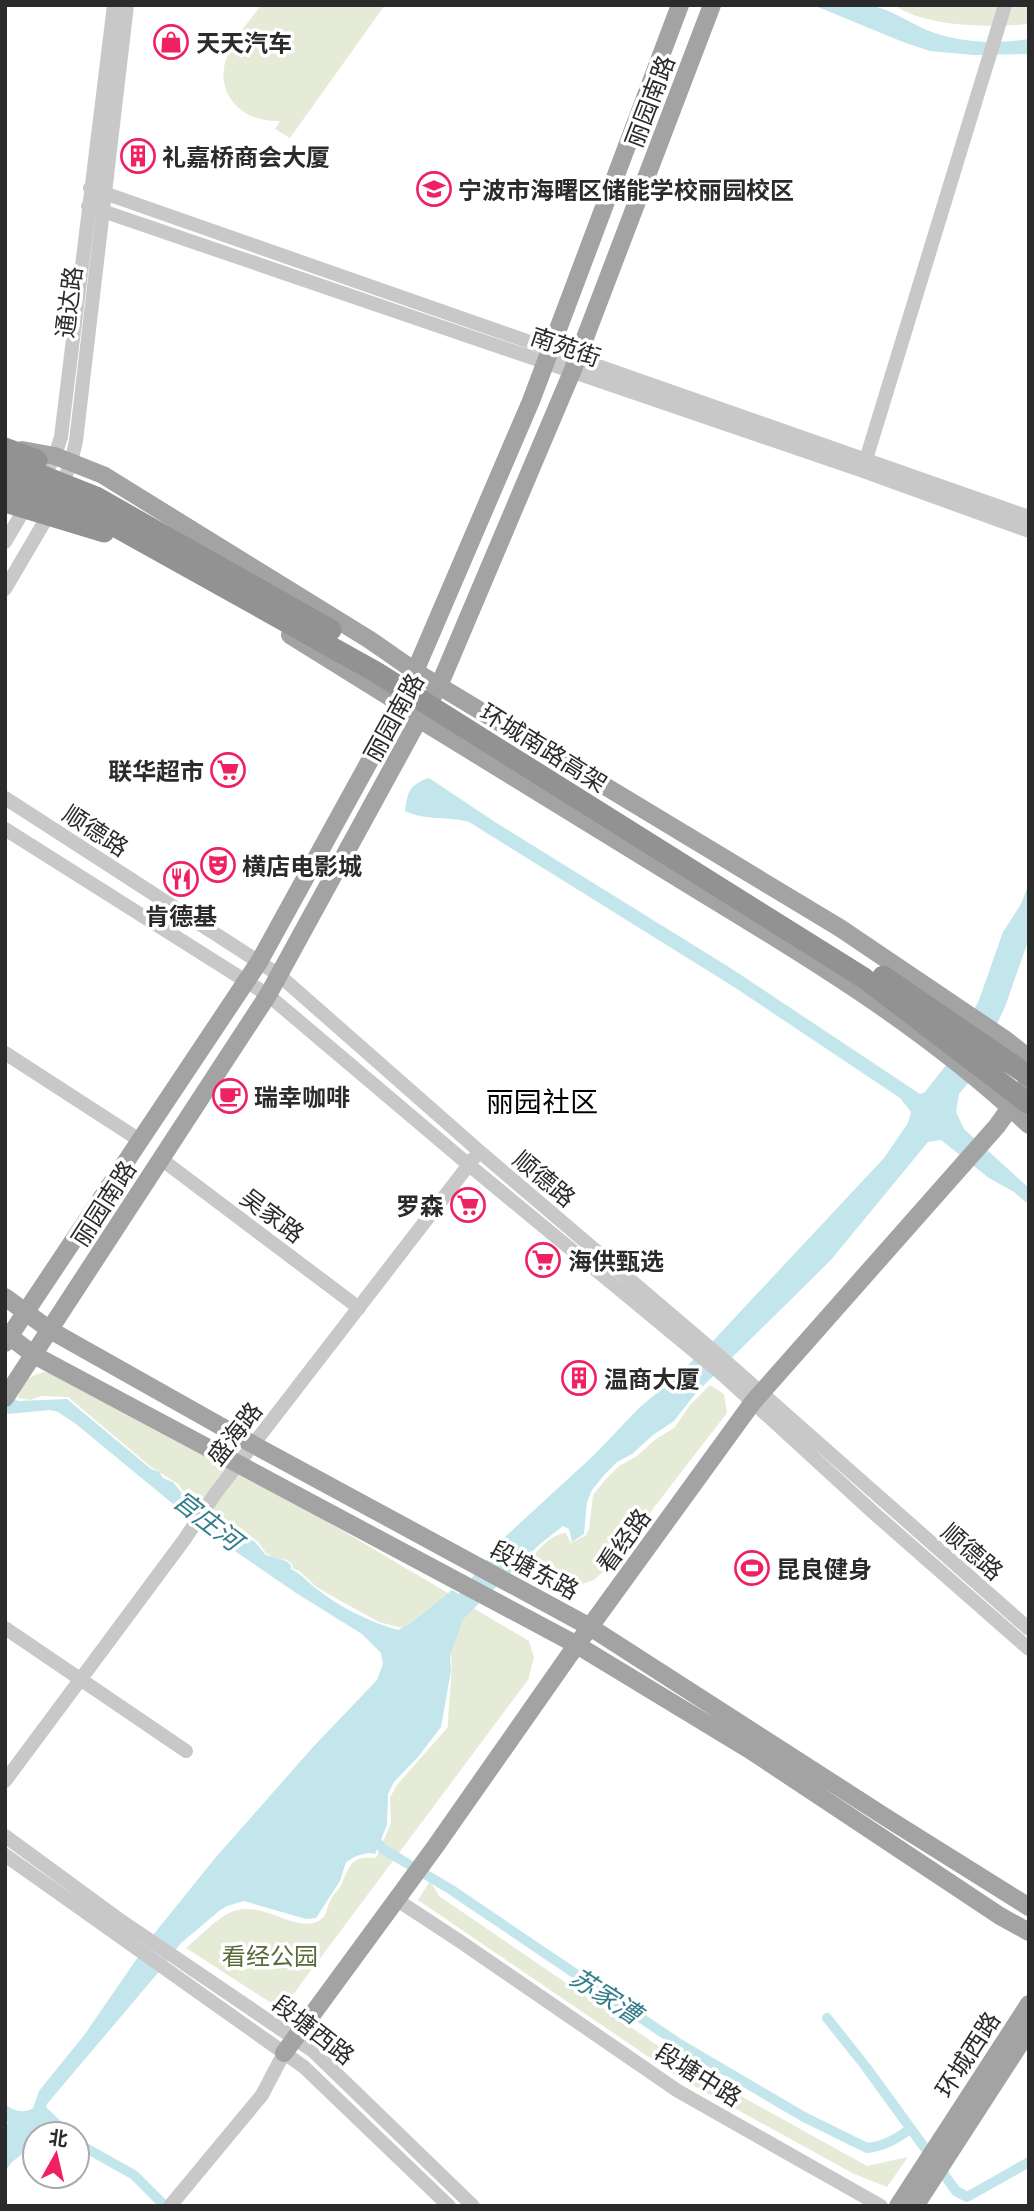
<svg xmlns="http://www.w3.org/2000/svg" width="1034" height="2211" viewBox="0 0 1034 2211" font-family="Manrope,'Noto Sans SC',sans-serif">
<rect width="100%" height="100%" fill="#fff"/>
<path fill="#e6ebd7" d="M261 5H385L290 138 275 129 280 121C243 123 213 94 227 56 233 38 250 21 261 5Z
M894 5H1029V24C993 28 924 27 894 5Z
M44 1372 60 1376 250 1476 529 1641 534 1658 528 1680 292 1996 279 2008 186 1948C199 1937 213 1922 227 1914 258 1896 293 1932 316 1922 327 1918 326 1910 330 1901 333 1894 339 1890 342 1883 350 1864 353 1855 376 1858L391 1823 390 1798 396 1786 448 1727C448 1702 453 1679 451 1654L402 1628 379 1622 346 1604 318 1588 299 1571 292 1568 293 1565 287 1560 274 1558 266 1553 258 1542 243 1531 221 1526 187 1497 178 1484 151 1467 68 1397 42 1396 30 1400 18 1398C23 1381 27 1377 44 1372Z
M710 1385 724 1394 727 1413 608 1567 594 1580 577 1586 530 1566 529 1562C537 1550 551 1534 566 1533L571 1543 586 1535 589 1529 593 1495 606 1479 619 1466 637 1456 656 1439 674 1428 691 1404Z
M430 1881 439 1896 692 2069 867 2166 908 2157 887 2187 854 2174 678 2077 418 1900Z"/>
<path fill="#c2e6ec" d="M813 5C830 5 849 3 867 5 891 8 910 24 932 32 962 43 998 44 1029 39V54L973 55 930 51 903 42Z
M429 778 495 822 732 969 920 1094 925 1092 946 1065 979 1000 1003 932 1021 904 1029 883V938L1005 1007 969 1082 959 1094 956 1112 964 1129 1029 1188V1205L1014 1192 989 1178 941 1140 928 1142 830 1261 696 1393 674 1421 653 1435 632 1454 617 1462 605 1474 592 1490 587 1502 584 1534 572 1542 569 1529 563 1526 540 1544 463 1619 450 1656 451 1671 441 1727 418 1757 394 1782 388 1794 387 1825 375 1854 369 1853 356 1856 346 1862 340 1881 316 1918 306 1919 244 1901 227 1906 219 1911 180 1944 162 1968 47 2104 46 2107 74 2134H35V2144L12 2162 5 2171V2127L8 2123 5 2117V2104C13 2111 24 2114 33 2108L39 2091 85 2034 153 1935 216 1857 313 1747 377 1680 383 1664 381 1653 362 1634 296 1593 207 1532 76 1424 58 1412 50 1410 9 1414 5 1411V1393L18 1401 67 1399 151 1469 159 1472 163 1478 173 1482 186 1498 220 1528 243 1533 256 1543 266 1555 286 1561 291 1565V1569C302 1574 308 1583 318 1590 341 1608 370 1622 398 1630L410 1624 452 1590 459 1594 506 1536 594 1455 639 1408 672 1380 712 1342 884 1158 908 1123 911 1112 900 1098 734 987 469 822C448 816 425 821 405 811 408 791 409 785 429 778Z"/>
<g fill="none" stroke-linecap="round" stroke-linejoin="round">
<path stroke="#c2e6ec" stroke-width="10" d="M371 1834 383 1849 450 1889 678 2043 804 2117 867 2148C885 2146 896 2139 910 2129
M827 2018 866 2067 956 2191 967 2197 1029 2162
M77 2143 134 2175 165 2206"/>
<path stroke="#c8c8c8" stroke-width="14" d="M90 188 1029 517
M88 206 863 471 1029 531
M864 466 1005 5
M40 482 55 456 61 437 114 5
M60 490 71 462 76 441 127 5
M5 542 28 503
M5 589 52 509
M5 798 279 975 479 1151 730 1365 1029 1629
M5 829 268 995 469 1165 722 1374 875 1514 1029 1649
M5 1053 141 1141
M161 1159 359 1308
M5 1628 186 1751
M5 1781 184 1540 215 1494 474 1158
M5 1836 117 1918 313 2051 473 2206
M5 1855 304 2067 449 2206
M397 1900 461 1942 678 2091 881 2206
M170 2206 262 2095 284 2053"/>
<path stroke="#a3a3a3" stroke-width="18" d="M22 450 55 456 103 475 370 640 416 672 840 928 1006 1040 1029 1058
M290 635 401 704 419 719C514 777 609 835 704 894 818 963 932 1033 1029 1125
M5 1297 50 1330 254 1445 590 1627 890 1820 1029 1907
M5 1333 34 1355 577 1645 750 1750 1000 1916 1029 1932
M5 1343 259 962 401 704 531 401 680 5
M5 1398 268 995 419 719 439 686 572 372 712 5
M284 2053 435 1847 568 1657 753 1402 997 1126 1026 1085
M898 2206 1029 2004
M915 2206 1029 2030"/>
<path stroke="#929292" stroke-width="21" d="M5 448 37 460
M5 464 23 468 96 497 331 630
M5 480 82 508 376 672 864 978 1029 1104
M5 502 104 532
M883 976 1029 1076"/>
</g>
<defs>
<g id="shop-ring" transform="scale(1.75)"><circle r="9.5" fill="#fff" stroke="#ef2162" stroke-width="1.5"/><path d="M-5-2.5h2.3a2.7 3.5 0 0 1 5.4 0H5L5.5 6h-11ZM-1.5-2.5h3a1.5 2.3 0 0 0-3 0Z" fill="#ef2162"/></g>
<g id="building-ring" transform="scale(1.75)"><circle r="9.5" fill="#fff" stroke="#ef2162" stroke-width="1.5"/><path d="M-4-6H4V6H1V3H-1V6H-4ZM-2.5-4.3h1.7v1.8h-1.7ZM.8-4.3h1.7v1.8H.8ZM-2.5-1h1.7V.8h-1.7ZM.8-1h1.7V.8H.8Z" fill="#ef2162"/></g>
<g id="school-ring" transform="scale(1.75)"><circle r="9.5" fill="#fff" stroke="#ef2162" stroke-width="1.5"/><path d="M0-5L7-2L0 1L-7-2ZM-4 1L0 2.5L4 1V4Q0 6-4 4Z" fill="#ef2162"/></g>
<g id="supermarket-ring" transform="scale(1.75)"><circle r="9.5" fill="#fff" stroke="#ef2162" stroke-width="1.5"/><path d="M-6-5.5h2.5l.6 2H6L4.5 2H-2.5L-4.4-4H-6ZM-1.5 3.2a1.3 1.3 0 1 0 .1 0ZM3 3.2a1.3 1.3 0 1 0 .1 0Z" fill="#ef2162"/></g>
<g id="theatre-ring" transform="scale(1.75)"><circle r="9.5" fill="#fff" stroke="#ef2162" stroke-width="1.5"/><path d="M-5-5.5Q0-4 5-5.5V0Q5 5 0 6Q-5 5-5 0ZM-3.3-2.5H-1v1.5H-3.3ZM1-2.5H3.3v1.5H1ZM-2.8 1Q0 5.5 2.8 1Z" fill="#ef2162"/></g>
<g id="restaurant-ring" transform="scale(1.75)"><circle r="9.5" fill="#fff" stroke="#ef2162" stroke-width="1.5"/><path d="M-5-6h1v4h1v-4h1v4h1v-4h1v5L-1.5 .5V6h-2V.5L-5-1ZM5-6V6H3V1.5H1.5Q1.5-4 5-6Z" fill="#ef2162"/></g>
<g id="cafe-ring" transform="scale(1.75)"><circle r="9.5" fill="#fff" stroke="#ef2162" stroke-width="1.5"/><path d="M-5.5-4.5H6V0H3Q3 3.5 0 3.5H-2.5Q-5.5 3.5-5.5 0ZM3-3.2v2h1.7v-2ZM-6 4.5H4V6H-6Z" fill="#ef2162"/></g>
<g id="stadium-ring" transform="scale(1.75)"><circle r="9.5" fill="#fff" stroke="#ef2162" stroke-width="1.5"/><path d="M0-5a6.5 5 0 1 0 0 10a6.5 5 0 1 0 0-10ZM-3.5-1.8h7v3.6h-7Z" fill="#ef2162"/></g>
</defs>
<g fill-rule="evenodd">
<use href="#shop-ring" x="171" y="42"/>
<use href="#building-ring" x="138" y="156"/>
<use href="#school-ring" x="434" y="189"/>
<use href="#supermarket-ring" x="228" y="770"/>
<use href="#theatre-ring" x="218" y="865"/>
<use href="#restaurant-ring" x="181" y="879"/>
<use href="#cafe-ring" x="230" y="1096"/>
<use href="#supermarket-ring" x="468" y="1205"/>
<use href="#supermarket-ring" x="543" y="1260"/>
<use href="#building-ring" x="579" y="1378"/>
<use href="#stadium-ring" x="752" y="1568"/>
</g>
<g text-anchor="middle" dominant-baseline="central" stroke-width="7" stroke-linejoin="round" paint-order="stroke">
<g font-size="24" font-weight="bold" fill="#2b2b2b" stroke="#fff" text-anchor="start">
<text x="196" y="42">天天汽车</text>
<text x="162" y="156">礼嘉桥商会大厦</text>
<text x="458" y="189">宁波市海曙区储能学校丽园校区</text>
<text x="204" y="770" text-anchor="end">联华超市</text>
<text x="242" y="865">横店电影城</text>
<text x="181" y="915" text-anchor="middle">肯德基</text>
<text x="254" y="1096">瑞幸咖啡</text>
<text x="444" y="1205" text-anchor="end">罗森</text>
<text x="568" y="1260">海供甄选</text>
<text x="604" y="1378">温商大厦</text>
<text x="776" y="1568">昆良健身</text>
</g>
<g font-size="24" fill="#2b2b2b" stroke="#fff">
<text transform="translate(649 101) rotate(-69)">丽园南路</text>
<text transform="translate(68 302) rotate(-83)">通达路</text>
<text transform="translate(566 346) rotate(19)">南苑街</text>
<text transform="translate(393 717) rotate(-61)">丽园南路</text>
<text transform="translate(544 747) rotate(32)">环城南路高架</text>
<text transform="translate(96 830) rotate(33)">顺德路</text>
<text transform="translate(545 1178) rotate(40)">顺德路</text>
<text transform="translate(103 1203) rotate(-57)">丽园南路</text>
<text transform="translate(273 1215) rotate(37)">吴家路</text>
<text transform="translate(234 1433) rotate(-52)">盛海路</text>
<text transform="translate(623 1540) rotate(-54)">看经路</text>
<text transform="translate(973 1551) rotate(41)">顺德路</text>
<text transform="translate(535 1569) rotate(28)">段塘东路</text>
<text transform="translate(314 2029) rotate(38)">段塘西路</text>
<text transform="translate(967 2054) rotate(-57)">环城西路</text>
<text transform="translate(699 2074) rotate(32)">段塘中路</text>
</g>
<g font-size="24" fill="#5a6937" stroke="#fff">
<text x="270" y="1955">看经公园</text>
</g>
<g font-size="26" font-style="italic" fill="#347e8b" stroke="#fff">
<text transform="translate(208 1520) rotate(38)">官庄河</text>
<text transform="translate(606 1995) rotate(33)">苏家漕</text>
</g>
<g font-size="28" fill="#000" stroke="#fff">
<text x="542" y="1101">丽园社区</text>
</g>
</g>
<rect width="1034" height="2211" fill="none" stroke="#2b2b2b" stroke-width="14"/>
<g transform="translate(56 2155) rotate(8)"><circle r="33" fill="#ffffff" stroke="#aaaaaa" stroke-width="2"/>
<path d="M0-5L12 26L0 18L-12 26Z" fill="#ef2162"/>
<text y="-10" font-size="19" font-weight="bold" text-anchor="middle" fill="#2b2b2b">北</text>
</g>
</svg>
